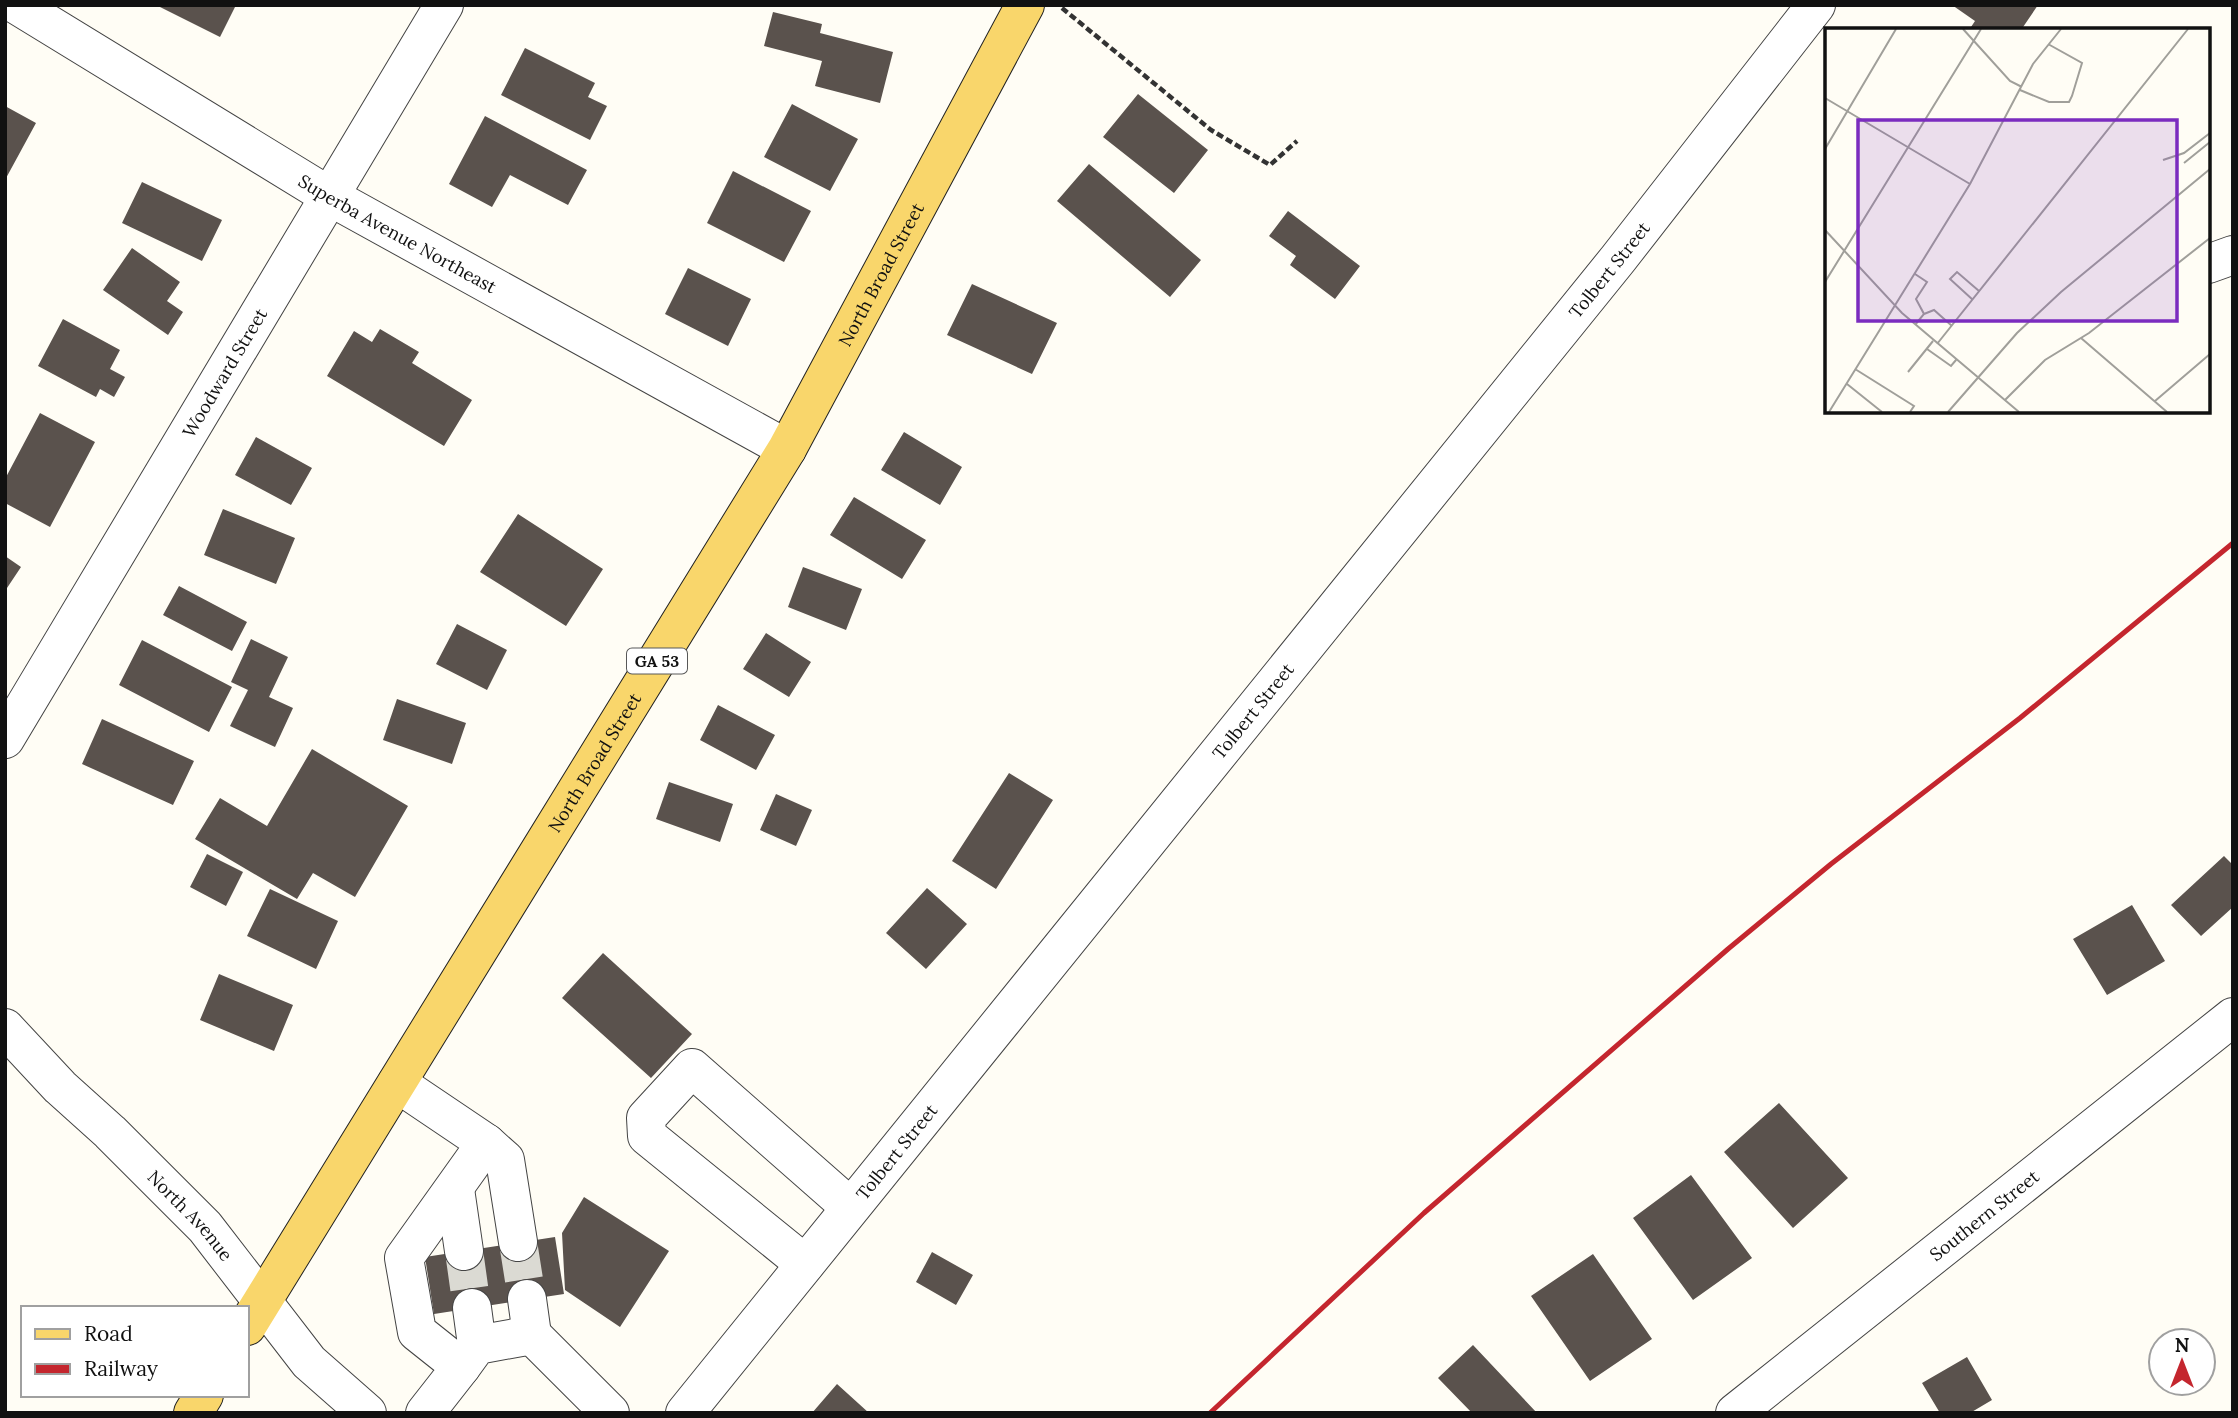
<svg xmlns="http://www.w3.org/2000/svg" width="2238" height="1418" viewBox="0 0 2238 1418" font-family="Lora,serif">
<rect width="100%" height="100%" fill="#fffdf5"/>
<path fill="#5a524d" d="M156 5H236L220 37Z
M1952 5H2038L2021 30H1969L1975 21Z
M773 12 822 24 820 33 893 52 880 103 815 86 822 61 764 46Z
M525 48 595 83 588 97 607 106 590 140 501 95Z
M1138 94 1208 150 1174 193 1103 137Z
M792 104 858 139 830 191 764 157Z
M5 106 36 123 5 180Z
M485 116 587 170 568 205 510 175 492 207 449 184Z
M1089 164 1201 260 1170 297 1057 201Z
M733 171 811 211 784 262 707 223Z
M142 182 222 220 202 261 122 223Z
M1288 211 1360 266 1335 299 1290 265 1296 256 1269 236Z
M132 248 180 282 167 301 183 312 168 335 103 290Z
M688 268 751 299 728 346 665 314Z
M972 284 1057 323 1032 374 947 335Z
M63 319 120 350 110 369 125 377 114 397 100 389 96 397 38 366Z
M380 329 419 352 412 363 472 400 444 446 327 376 354 331 372 342Z
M40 413 95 442 50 527 5 503V479Z
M904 432 962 467 940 505 881 470Z
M256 437 312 468 291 505 235 475Z
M854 497 926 540 902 579 830 535Z
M223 509 295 538 276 584 204 555Z
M518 514 603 569 566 626 480 572Z
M5 556 21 567 5 591Z
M803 567 862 589 846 630 788 607Z
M179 586 247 622 232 651 163 615Z
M457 624 507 650 487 690 436 664Z
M766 633 811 662 789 697 743 669Z
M251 639 288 657 269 697 293 708 275 747 230 726 248 690 231 682Z
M142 640 232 687 209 732 119 685Z
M397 699 466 723 452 764 383 740Z
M718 705 775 735 756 770 700 740Z
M102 719 194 761 173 805 82 764Z
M312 749 408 806 355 897 313 873 297 899 195 839 220 798 267 826Z
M1009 773 1053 800 996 889 952 861Z
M669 782 733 804 720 842 656 819Z
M776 794 812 810 796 846 760 830Z
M207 854 243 872 226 906 190 887Z
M2224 856 2233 865V907L2201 936 2171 905Z
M927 888 967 924 926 969 886 933Z
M270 889 338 921 316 969 247 936Z
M2132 905 2165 961 2107 995 2073 939Z
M603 953 692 1034 651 1078 562 998Z
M219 974 293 1005 274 1051 200 1020Z
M1779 1103 1848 1178 1793 1228 1724 1152Z
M1691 1175 1752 1258 1693 1300 1633 1218Z
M584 1197 669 1251 620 1327 565 1290 562 1233Z
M555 1237 564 1294 434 1314 425 1257Z
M932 1252 973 1275 956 1305 916 1282Z
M1593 1254 1652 1339 1590 1381 1531 1296Z
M1473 1345 1537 1413H1472L1438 1378Z
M1967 1357 1992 1400 1970 1413H1940L1922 1383Z
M837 1384 869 1413H812Z"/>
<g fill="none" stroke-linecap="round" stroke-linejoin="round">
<path stroke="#dbdad3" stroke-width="38" stroke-dasharray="38 19" stroke-linecap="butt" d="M518 1242 527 1299
M464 1251 472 1308"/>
<g stroke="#444" stroke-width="40">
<g id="minor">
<path id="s1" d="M17 5 329 196 787 449"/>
<path d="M2208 264 2233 255"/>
<path id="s2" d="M5 739 444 5"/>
<path id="s3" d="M5 1028 60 1087 110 1132 205 1227 309 1362 367 1413"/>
<path d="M397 1083 486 1143 404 1258 417 1332 461 1367 425 1413"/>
<path d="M486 1143 505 1160 518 1242"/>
<path d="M455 1189 464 1251"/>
<path d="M805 1264 647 1136 646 1118 692 1068 850 1207"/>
<path d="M527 1299 532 1335"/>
<path d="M472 1308 477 1345"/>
<path d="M461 1367 477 1345 532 1335 610 1413"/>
<path id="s4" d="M685 1413 1618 259 1816 5"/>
<path id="s5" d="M1735 1413 2233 1017"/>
</g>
</g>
<g stroke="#222" stroke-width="40">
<g id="major">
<path id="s6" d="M247 1326 787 449 1025 5"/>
<path d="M193 1413 204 1395"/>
</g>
</g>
<path stroke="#333" stroke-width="4.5" stroke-dasharray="7 3.5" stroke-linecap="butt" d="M1062 8 1211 130 1270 165 1297 141"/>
<use href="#minor" stroke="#fff" stroke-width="38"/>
<use href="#major" stroke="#f9d66b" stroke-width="38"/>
<path stroke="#c4262e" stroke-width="5" d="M1210 1413 1424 1213 1728 949 1831 864 2020 718 2233 543"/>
</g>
<g text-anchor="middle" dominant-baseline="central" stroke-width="7" stroke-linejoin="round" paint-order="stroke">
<rect fill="#fff" stroke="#585858" stroke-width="2" x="627" y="648.5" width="60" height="25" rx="5"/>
<g font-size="16" font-weight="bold" fill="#111">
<text x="657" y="661">GA 53</text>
</g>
<g font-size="18" fill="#111" stroke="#fff">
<text stroke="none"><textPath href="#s1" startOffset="444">Superba Avenue Northeast</textPath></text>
<text stroke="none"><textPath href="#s4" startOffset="1470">Tolbert Street</textPath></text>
<text stroke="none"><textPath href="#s6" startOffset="1228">North Broad Street</textPath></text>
<text stroke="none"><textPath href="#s2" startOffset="427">Woodward Street</textPath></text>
<text stroke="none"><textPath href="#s4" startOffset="903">Tolbert Street</textPath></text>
<text stroke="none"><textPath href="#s6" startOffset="662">North Broad Street</textPath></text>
<text stroke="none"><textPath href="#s4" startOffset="336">Tolbert Street</textPath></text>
<text stroke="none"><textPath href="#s5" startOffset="318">Southern Street</textPath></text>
<text stroke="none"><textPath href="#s3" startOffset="264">North Avenue</textPath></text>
</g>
</g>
<g transform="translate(1825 28)">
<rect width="385" height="385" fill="#fffdf5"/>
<path fill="none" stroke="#a09f9a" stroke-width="2" d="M138 1 185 53 197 59M195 62 224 74H244L247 68 257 35 223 16M0 70 145 156M0 121 71 1M338 132 359 125 385 105M359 135 385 114M0 202 77 285 194 384M90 246 102 254 91 271 99 286 90 297M0 254 156 1M148 272 125 251 132 244 154 263M99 286 109 282 127 298M256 310 342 384M112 316 363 1M102 321 126 338 131 332M30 341 89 378 85 384M83 344 108 313M22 356 57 384M180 372 220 332 264 305 385 210M330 373 385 326M4 384 145 156 208 36 236 1M123 384 192 305 236 264 385 141"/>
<path fill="#7b2cbf" fill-opacity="0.15" stroke="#7b2cbf" stroke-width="3.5" d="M33 92H352V293H33Z"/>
<rect width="385" height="385" fill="none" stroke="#111" stroke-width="3.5"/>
</g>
<rect width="2238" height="1418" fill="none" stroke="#111111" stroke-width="14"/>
<rect x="21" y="1306" width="228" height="91" fill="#ffffff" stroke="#a0a0a0" stroke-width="2"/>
<rect x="35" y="1329" width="35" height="10" fill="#f9d66b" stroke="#a0a0a0" stroke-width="2"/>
<text x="84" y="1341" font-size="21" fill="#111111">Road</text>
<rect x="35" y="1364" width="35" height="10" fill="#c4262e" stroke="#a0a0a0" stroke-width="2"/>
<text x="84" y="1376" font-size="21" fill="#111111">Railway</text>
<g transform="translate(2182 1362)"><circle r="33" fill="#ffffff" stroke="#a0a0a0" stroke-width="2"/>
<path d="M0-5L12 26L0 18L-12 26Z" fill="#c4262e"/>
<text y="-10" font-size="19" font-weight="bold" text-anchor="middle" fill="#111111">N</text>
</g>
</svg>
